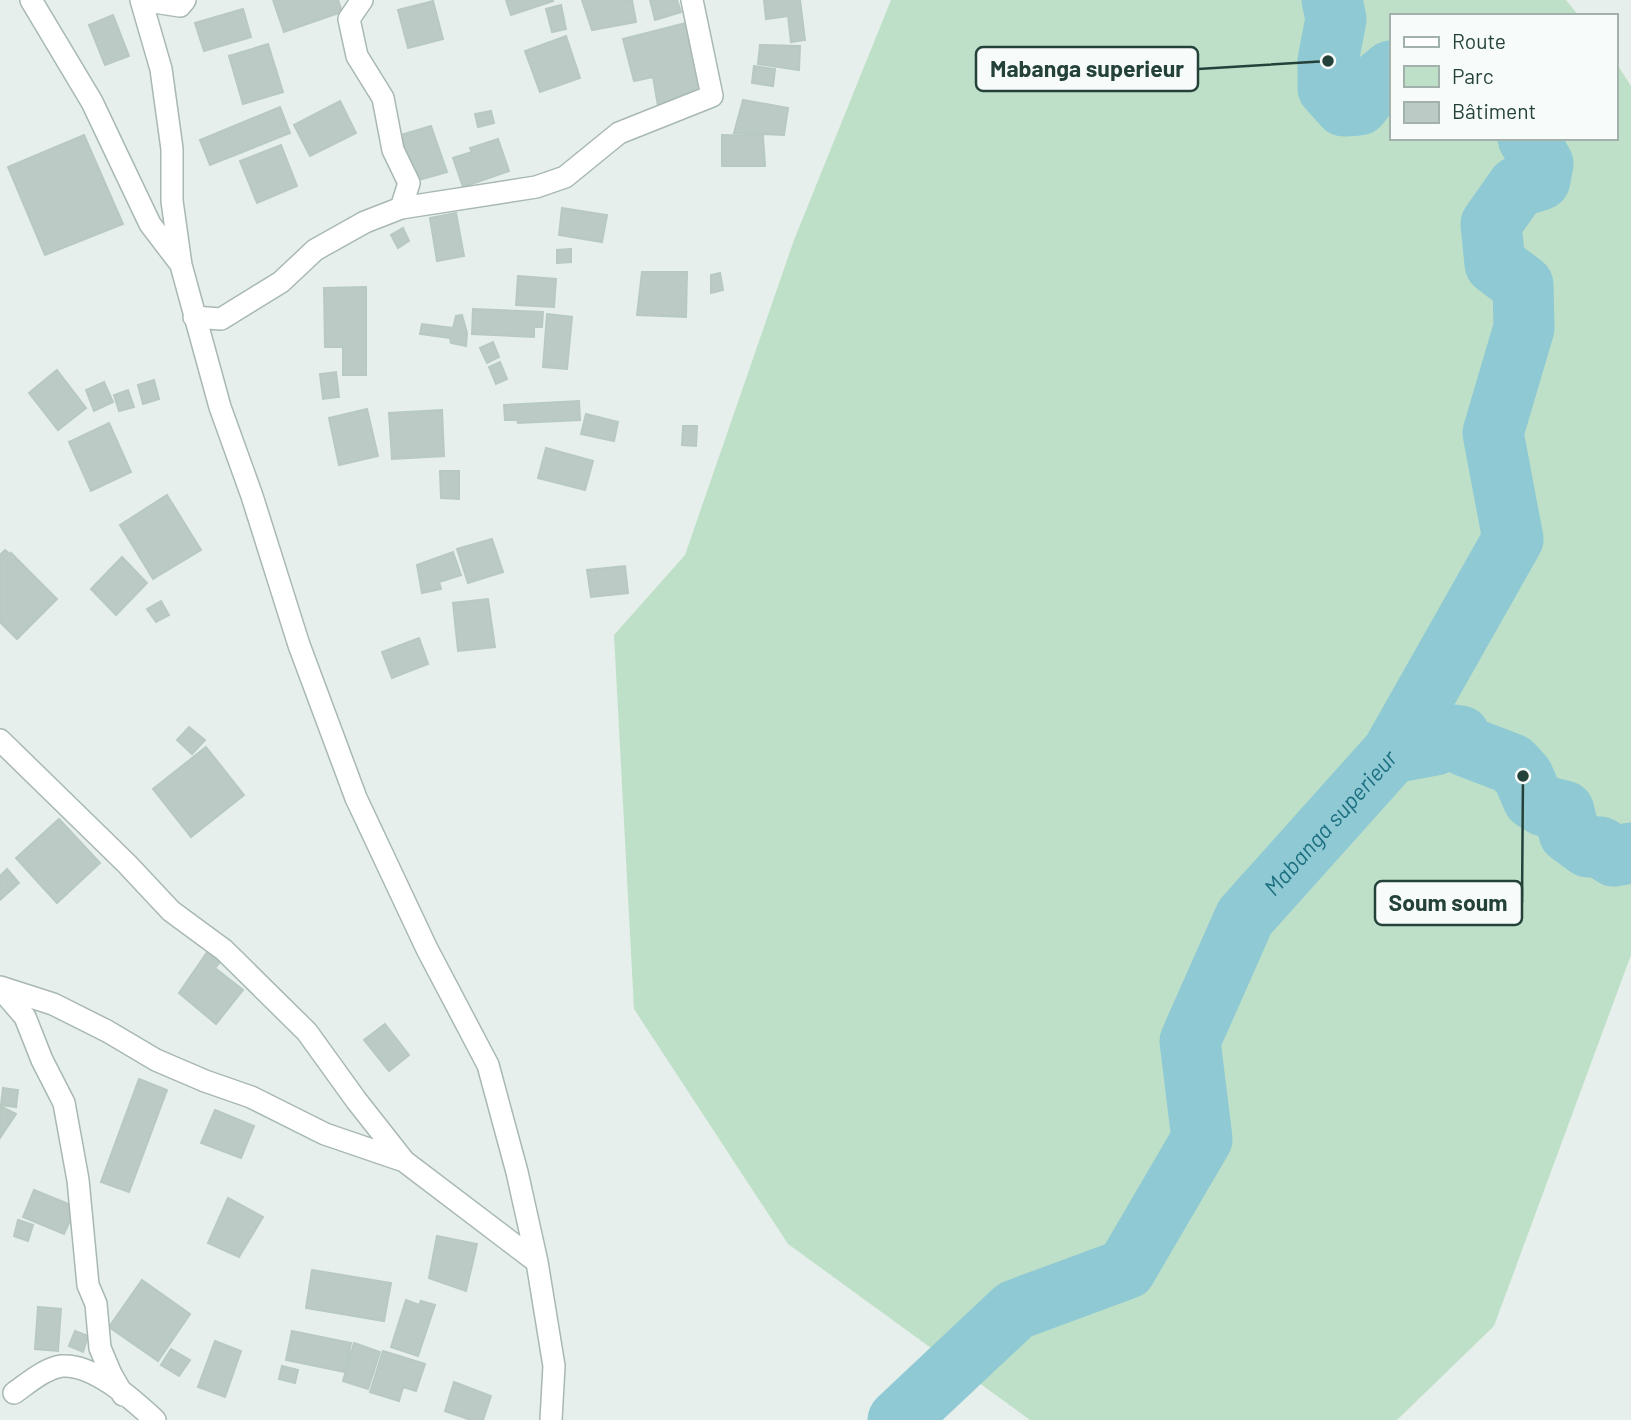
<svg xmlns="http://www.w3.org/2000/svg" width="1631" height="1420" viewBox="0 0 1631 1420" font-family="Barlow,sans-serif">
<rect width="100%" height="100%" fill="#e6efeb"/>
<path fill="#bfe0c8" d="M891 0H1566L1579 16H1391V138H1615V61L1631 86V955L1494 1326 1397 1420H1030L788 1244 634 1009 614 635 685 555 794 240Z"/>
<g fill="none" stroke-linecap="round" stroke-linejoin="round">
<g stroke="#8ec9d4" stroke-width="61">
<path d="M1332 0 1336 19 1328 61V88L1344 106 1359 105 1374 85 1391 71"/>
<path d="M1392 753 1435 745 1453 735 1460 736 1465 746 1512 764 1523 776 1533 799 1544 806 1564 811 1569 833 1588 847H1600L1614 856 1631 853"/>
<path id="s1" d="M898 1420 1015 1310 1126 1269 1202 1139 1190 1041 1245 917 1392 753 1513 539 1493 433 1524 328 1523 285 1495 264 1491 224 1517 187 1540 180 1543 164 1528 138"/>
</g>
</g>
<path fill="#bbcac4" stroke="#b8c9c2" stroke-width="2" d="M273 0H338L342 12 284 32Z
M506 0H552L553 1 511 15Z
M582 0H632L636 22 592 30Z
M650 0H677L681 12 655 20Z
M764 0H800L805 40 791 42 788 16 766 19Z
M433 1 443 39 408 48 398 10Z
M561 5 566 29 552 32 546 9Z
M243 9 251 37 204 51 195 23Z
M113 15 129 56 105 65 89 25Z
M686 23 706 94 658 106 653 77 634 81 623 39Z
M566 36 580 78 540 92 525 51Z
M268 44 283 92 243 104 229 56Z
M760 45 800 46 799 70 758 64Z
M754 66 775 69 773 86 752 83Z
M743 100 788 108 784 135 734 133Z
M340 101 356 133 310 156 294 125Z
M280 107 290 133 210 165 200 140Z
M491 111 494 123 478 127 475 114Z
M431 126 447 172 415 181 401 135Z
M84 135 123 224 45 255 8 167Z
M722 135 763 136 765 166H722Z
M498 139 509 171 463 187 453 158 472 152 470 148Z
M281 145 297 186 257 203 240 161Z
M562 208 607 215 602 242 559 235Z
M456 213 464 256 437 261 430 218Z
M403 228 409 241 398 248 391 235Z
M571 249V262L557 263V250Z
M642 272H687L686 317 637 315Z
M720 273 723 290 711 293V275Z
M518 276 556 279 554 307 516 305Z
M366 287V375H343V347H325L324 288Z
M473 309 543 312 542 327H534V337L472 334Z
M547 314 572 317 567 369 543 367Z
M462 315 467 333 466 346 451 343 450 338 420 334 422 324 453 328 456 316Z
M493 342 499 357 487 363 480 348Z
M500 362 507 379 496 384 489 367Z
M57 370 86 408 58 430 29 393Z
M336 372 339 397 323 399 320 374Z
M154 380 159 399 143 404 138 385Z
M104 382 113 402 94 411 86 390Z
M128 390 134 407 119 411 114 395Z
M579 401 580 420 518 423 517 420H505L504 405Z
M367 409 378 456 339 465 329 418Z
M442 410 444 456 392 459 389 413Z
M586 414 618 422 614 441 581 434Z
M109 423 131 472 91 491 69 442Z
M683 426H697L696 446 682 445Z
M546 448 593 461 585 490 538 478Z
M440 471H459V499L441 498Z
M167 495 201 550 153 579 120 525Z
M492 539 503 572 468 583 457 549Z
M5 550 10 554 11 553 57 599 17 639 0 622V555Z
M453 552 461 575 439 582 441 589 422 593 417 565Z
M122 557 147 583 116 615 91 589Z
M625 566 628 593 591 597 587 570Z
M488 599 495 647 458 651 453 603Z
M161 601 169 615 156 622 147 609Z
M419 638 428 664 392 678 382 652Z
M189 727 205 740 192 754 177 740Z
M206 747 244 795 191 837 153 789Z
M59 819 100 863 57 903 16 858Z
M7 869 19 883 0 900V876Z
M208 951 221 961 215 968 243 990 216 1024 179 993Z
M385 1024 409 1055 389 1071 364 1040Z
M139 1079 167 1090 129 1192 101 1182Z
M3 1088 18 1090 16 1107 1 1105Z
M0 1106 16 1114 0 1138Z
M215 1110 254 1126 241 1158 201 1143Z
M34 1190 76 1207 64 1234 23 1217Z
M228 1198 263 1217 239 1257 208 1243Z
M18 1220 33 1225 28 1241 14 1236Z
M437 1236 477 1244 466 1291 429 1278Z
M312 1270 391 1283 384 1321 306 1308Z
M142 1280 190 1314 158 1361 109 1327Z
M406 1300 419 1305 421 1301 435 1305 418 1356 391 1347Z
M38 1307 61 1309 58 1351 35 1349Z
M75 1331 88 1336 83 1352 69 1346Z
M292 1331 351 1343 345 1372 286 1360Z
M215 1341 241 1351 225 1397 198 1387Z
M354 1343 380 1352 368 1389 343 1381Z
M171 1349 190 1360 179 1376 161 1365Z
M383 1351 425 1364 416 1391 403 1387 399 1401 370 1392Z
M282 1366 298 1370 295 1383 279 1379Z
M454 1382 491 1396 483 1420H471L445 1411Z"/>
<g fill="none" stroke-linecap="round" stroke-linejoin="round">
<g stroke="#a8b8b2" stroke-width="24">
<path id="minor" d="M31 0 92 102 150 224 179 262
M185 0 180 6 141 0 161 69 172 149V201L181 265 220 407 252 496 299 645 356 798 427 949 488 1065 517 1172 537 1262 554 1366 551 1420
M362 0 349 19 357 56 383 98 393 150 409 183 401 208
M194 317 221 319 281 282 315 250 365 222 401 208 536 187 565 177 619 133 712 96 692 0
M0 740 127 864 171 911 224 950 307 1032 356 1100 404 1161 537 1262
M0 987 53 1004 107 1031 156 1060 205 1081 251 1097 325 1134 404 1161
M1 989 25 1017 42 1060 64 1103 78 1180 88 1285 96 1304 100 1348 111 1374 123 1395
M14 1393C27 1384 45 1368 62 1366 94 1364 132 1399 155 1420"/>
</g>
<use href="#minor" stroke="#fff" stroke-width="21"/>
</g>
<g text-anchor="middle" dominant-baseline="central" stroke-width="6" stroke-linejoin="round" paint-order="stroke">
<g font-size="23" font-style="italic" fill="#1c6f80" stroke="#f7fbf9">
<text stroke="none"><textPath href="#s1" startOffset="791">Mabanga superieur</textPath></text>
</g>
</g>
<path fill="none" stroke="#24423a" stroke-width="2.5" d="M1328 61L1198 69M1523 776L1522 903"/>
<g fill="#24423a" stroke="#f7fbf9" stroke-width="2.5">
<circle cx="1328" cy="61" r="7"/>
<circle cx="1523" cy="776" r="7"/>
</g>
<g fill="#f7fbf9" stroke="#24423a" stroke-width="2.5">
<rect x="976" y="47" width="222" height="44" rx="7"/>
<rect x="1375" y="881" width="147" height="44" rx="7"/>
</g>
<g font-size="23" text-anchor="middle" font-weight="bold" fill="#24423a">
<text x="1087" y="77">Mabanga superieur</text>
<text x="1448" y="911">Soum soum</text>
</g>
<rect x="1390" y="14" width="228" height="126" fill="#f7fbf9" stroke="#a3b1ad" stroke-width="2"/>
<rect x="1404" y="37" width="35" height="10" fill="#ffffff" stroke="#a3b1ad" stroke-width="2"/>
<text x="1452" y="49" font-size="21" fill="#24423a">Route</text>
<rect x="1404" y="66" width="35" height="21" fill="#bfe0c8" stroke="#a3b1ad" stroke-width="2"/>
<text x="1452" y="84" font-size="21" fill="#24423a">Parc</text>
<rect x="1404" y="102" width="35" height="21" fill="#bbcac4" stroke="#a3b1ad" stroke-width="2"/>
<text x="1452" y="119" font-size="21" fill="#24423a">Bâtiment</text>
</svg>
